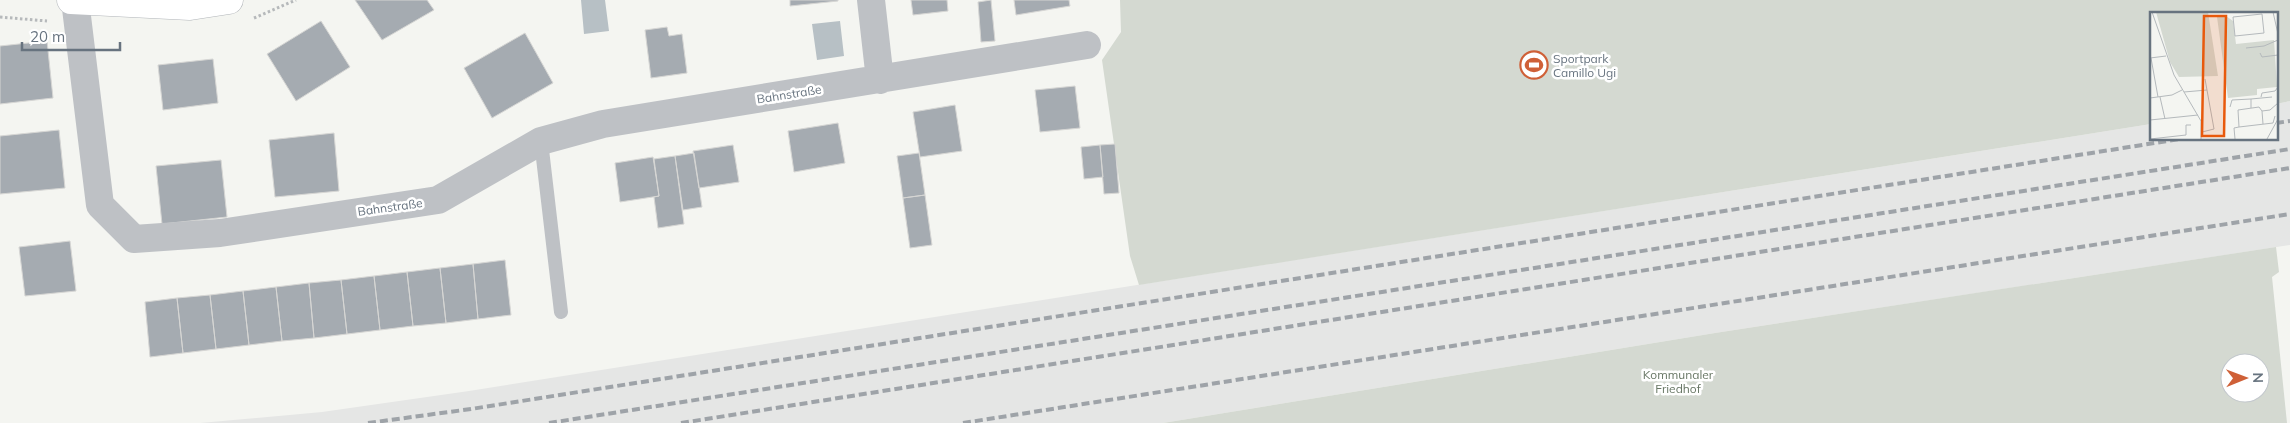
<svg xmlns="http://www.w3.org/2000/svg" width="2290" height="423" viewBox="0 0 2290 423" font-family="Mulish,sans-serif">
<rect width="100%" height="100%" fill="#f4f5f1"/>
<path fill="#e5e6e5" d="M2290 101V245L1715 333 1163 423H200L322 412 469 391 2151 124V139H2276V104Z"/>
<path fill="#d4d9d1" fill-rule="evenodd" d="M1120 0H2290V101L2276 104V14H2151V124L1139 285 1130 256 1102 60 1121 32Z
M2276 247 2279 272 2272 277 2287 423H1163L1715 333ZM2230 363H2260V393H2230Z"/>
<path fill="#b7c0c5" d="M581 0H605L609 31 584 34Z
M840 21 844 56 817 60 812 24Z"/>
<path fill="#a5abb1" stroke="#d6d6d4" d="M355 0H427L434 10 382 40Z
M790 0H838V1L790 6Z
M911 0H947L948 11 913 15Z
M991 0 995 41 981 42 978 2Z
M1014 0H1069L1070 6 1016 15Z
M321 21 350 67 296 101 267 54Z
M667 27 669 36 682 34 687 73 651 78 645 30Z
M525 33 553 83 492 118 464 68Z
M47 41 53 98 0 104V46Z
M213 59 218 103 163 110 158 65Z
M1075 86 1080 128 1040 132 1035 90Z
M955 105 962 151 920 157 913 112Z
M838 123 845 163 794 172 788 131Z
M59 130 65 188 0 194V136Z
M334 133 339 191 275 197 269 140Z
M1115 144 1119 193 1104 194 1100 145Z
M733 145 739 182 699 188 693 151Z
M1100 145 1103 177 1084 179 1081 147Z
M694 153 702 207 683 210 675 156Z
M919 153 925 195 903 198 897 156Z
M675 156 684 224 658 228 654 197 659 196 654 159Z
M653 157 659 196 620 202 615 163Z
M221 160 227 217 162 224 156 166Z
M925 195 932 245 910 248 903 198Z
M70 241 76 291 25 296 19 247Z
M505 260 511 315 478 319 473 264Z
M473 264 478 319 446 323 440 268Z
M440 268 446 323 413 326 407 272Z
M407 272 413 326 380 330 374 276Z
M374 276 380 330 347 334 341 280Z
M341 280 347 334 314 338 309 283Z
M309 283 314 338 282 341 276 287Z
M276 287 282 341 249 345 243 291Z
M243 291 249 345 216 349 210 295Z
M210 295 216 349 183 353 177 298Z
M177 298 183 353 150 357 145 302Z"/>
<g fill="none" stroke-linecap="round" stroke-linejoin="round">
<g stroke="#b1b5b9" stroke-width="29">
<path id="secondary" d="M71 0 190 6 229 0"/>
</g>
<path stroke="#b6b9bb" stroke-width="3" stroke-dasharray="2.5 2.5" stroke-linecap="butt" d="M0 17 47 21
M254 18 296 0"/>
<path stroke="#bec1c5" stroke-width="14" d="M541 141 561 312"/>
<path stroke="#bec1c5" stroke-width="28" d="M75 0 100 205 134 239 220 233 438 200 541 141 603 124 1087 45
M871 0 880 80"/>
<use href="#secondary" stroke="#fff" stroke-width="28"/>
<path stroke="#9ea3a8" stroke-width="4" stroke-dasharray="8 4" stroke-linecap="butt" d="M2276 123 2290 121
M368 423 471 409 2180 139
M549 423 2290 149
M681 423 2290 168
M963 423 2290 214"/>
</g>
<defs>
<g id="stadium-ring" transform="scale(1.4375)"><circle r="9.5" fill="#fff" stroke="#cf6037" stroke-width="1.5"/><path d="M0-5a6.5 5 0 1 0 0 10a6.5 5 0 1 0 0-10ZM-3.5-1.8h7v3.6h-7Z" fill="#cf6037"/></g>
</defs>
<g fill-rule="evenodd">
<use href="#stadium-ring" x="1534" y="65"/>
</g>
<g text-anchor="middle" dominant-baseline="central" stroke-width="5" stroke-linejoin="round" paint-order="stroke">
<g font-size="12" fill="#67737f" stroke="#fff" text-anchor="start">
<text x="1553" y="58">Sportpark<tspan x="1553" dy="14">Camillo Ugi</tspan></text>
</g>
<g font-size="12" fill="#67737f" stroke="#fff">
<text transform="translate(789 94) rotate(-9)">Bahnstraße</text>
<text transform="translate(390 207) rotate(-8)">Bahnstraße</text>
</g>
<g font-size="12" fill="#687765" stroke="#fff">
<text x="1678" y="374">Kommunaler<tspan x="1678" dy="14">Friedhof</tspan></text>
</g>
</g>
<g transform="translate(2150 12)">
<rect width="128" height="128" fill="#f4f5f1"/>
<path d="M6 0H58L68 64 29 65 20 50ZM76 4 83 9 86 32 124 28 127 75 107 77V83L78 86 67 5Z" fill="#d4d9d1"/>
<path fill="none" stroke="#b4b9bc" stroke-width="1" d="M2 0 24 63 51 109V127M123 0 128 22M112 2 114 21 85 24 83 5ZM96 36 114 34 128 28M110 41 112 45 128 43M0 46 16 44M1 46 8 85M34 80 57 78M10 85 15 107M111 85 112 81 125 79 128 75M0 86 22 83 32 78M80 95 82 88 101 87M101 96V87L122 85M112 99 109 95 88 98 89 115 123 111 125 104M0 108 48 103M113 112 112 99 120 98 128 91M52 120 64 117 55 67M0 127 36 123V113H41M85 127 84 116 89 115M117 127 128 107"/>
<path fill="#e8590c" fill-opacity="0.15" stroke="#e8590c" stroke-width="2.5" d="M54 4H76L74 124H52Z"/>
<rect width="128" height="128" fill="none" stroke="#67737f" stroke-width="2.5"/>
</g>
<g transform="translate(2245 378) rotate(89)"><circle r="24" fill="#ffffff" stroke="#c2c7cc"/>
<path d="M0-4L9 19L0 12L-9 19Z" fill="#cf6037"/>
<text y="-8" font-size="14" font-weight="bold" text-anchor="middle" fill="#67737f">N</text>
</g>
<path d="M22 42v8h98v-8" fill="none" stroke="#67737f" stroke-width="2.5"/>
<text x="30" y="42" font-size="15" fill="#67737f" stroke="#ffffff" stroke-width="4" paint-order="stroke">20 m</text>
</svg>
